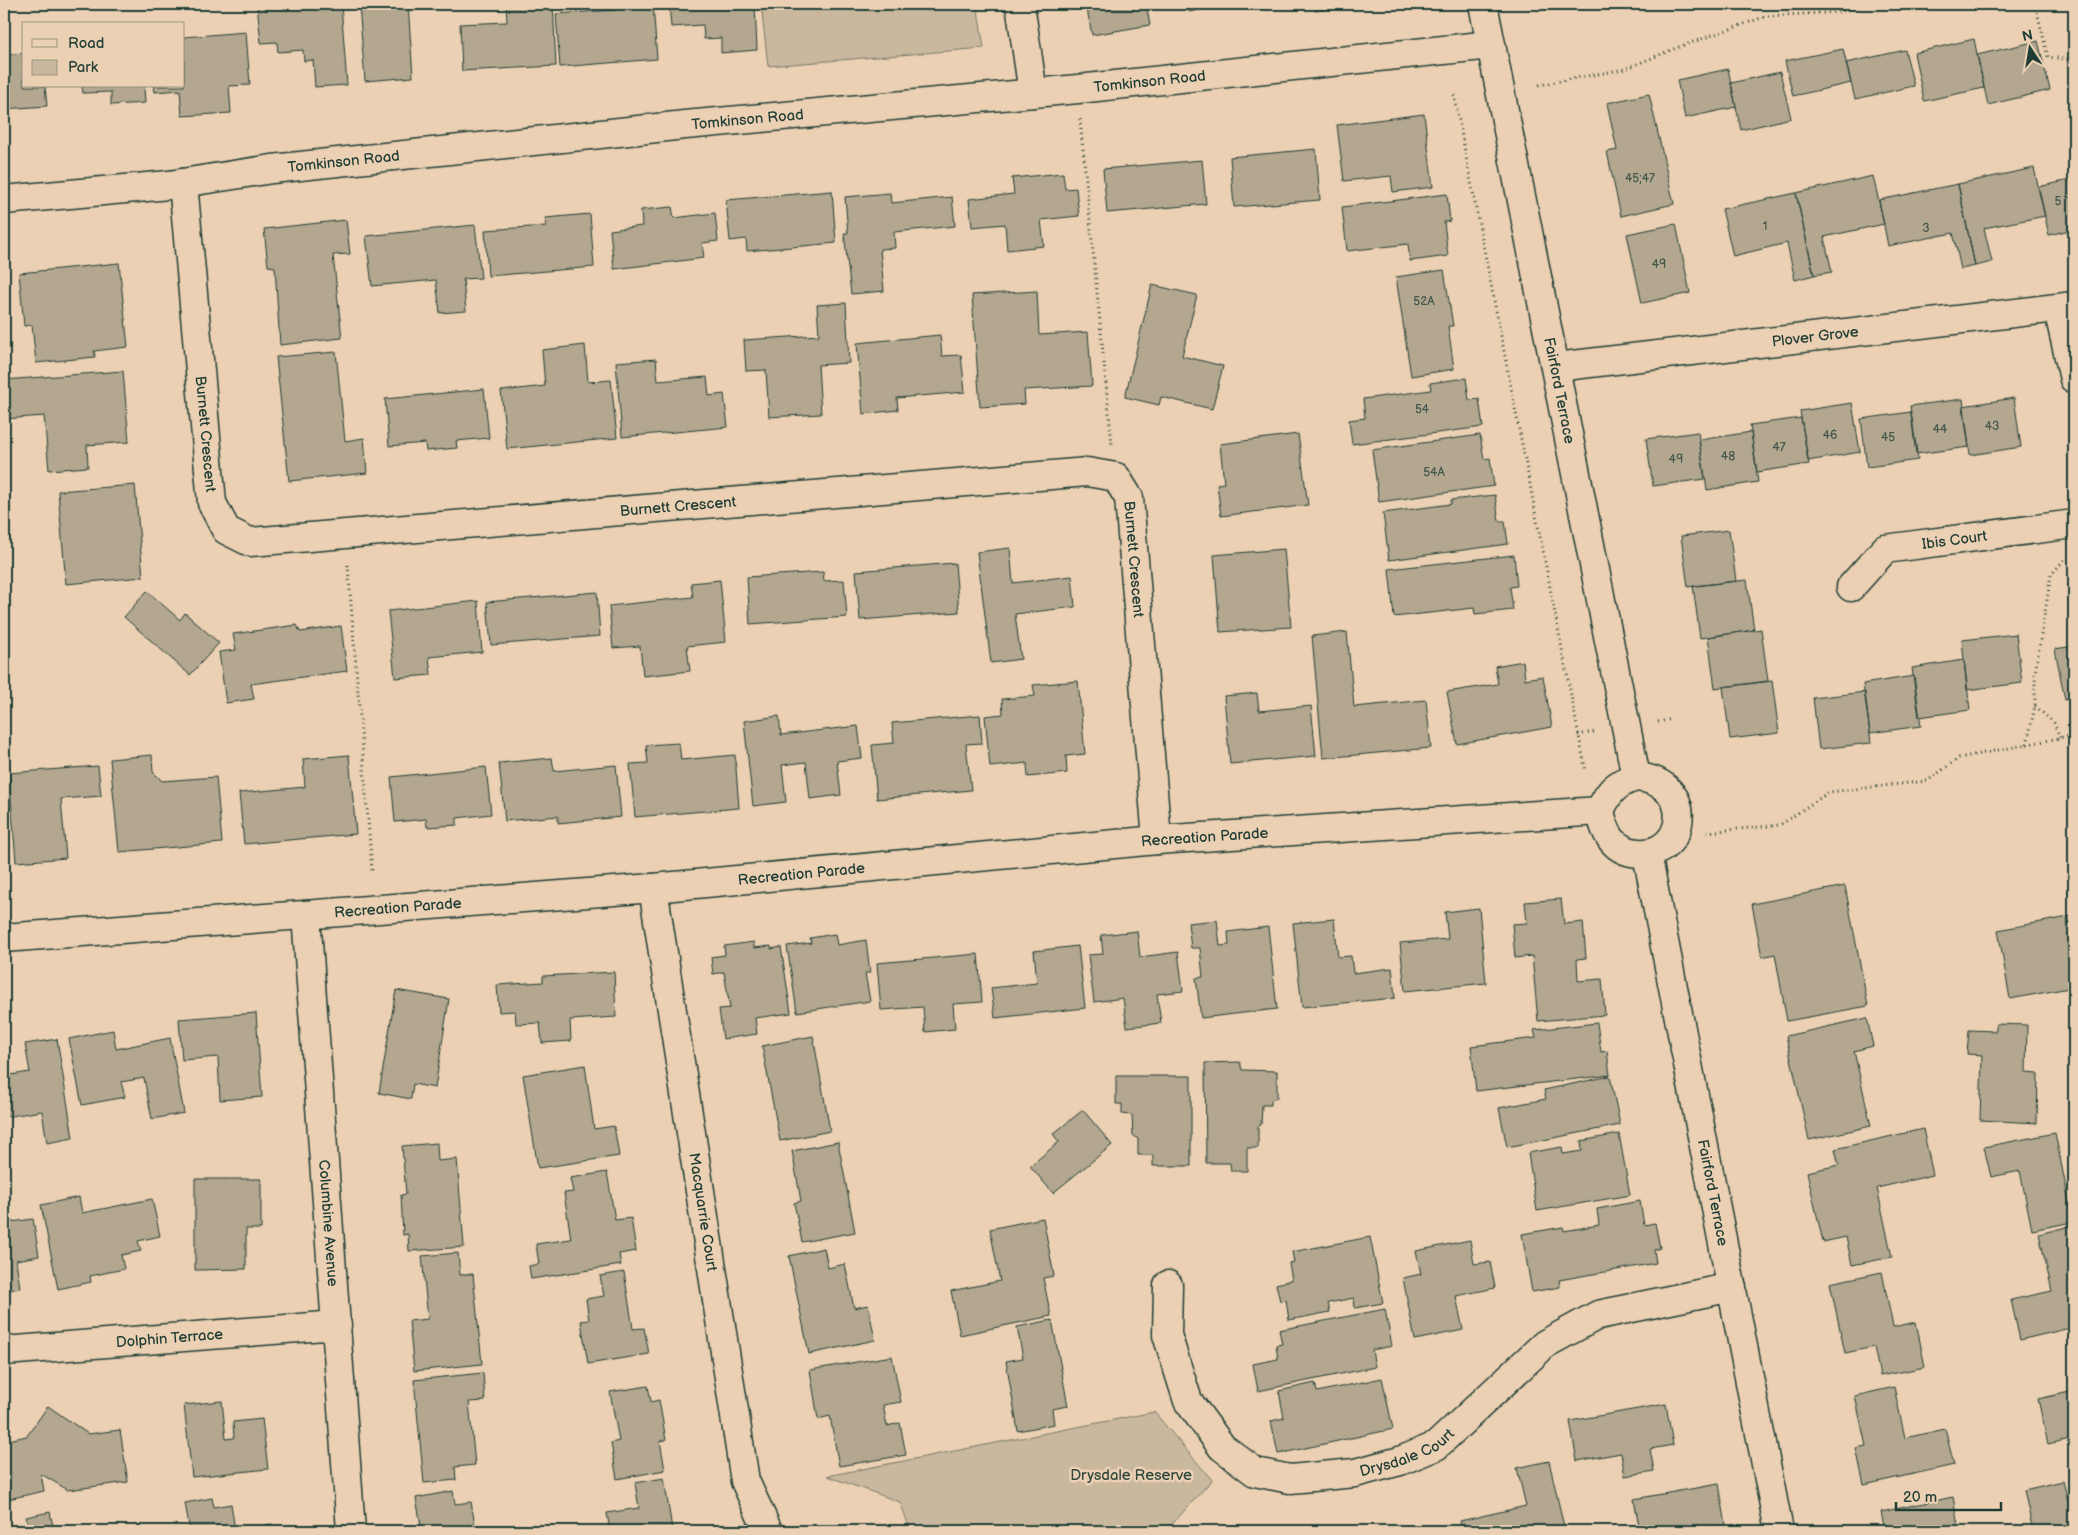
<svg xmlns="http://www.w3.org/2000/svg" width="2078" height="1535" viewBox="0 0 2078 1535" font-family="'Balsamiq Sans',sans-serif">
  <rect width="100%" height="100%" fill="#ecd0b3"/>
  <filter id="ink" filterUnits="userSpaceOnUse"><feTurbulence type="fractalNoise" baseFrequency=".02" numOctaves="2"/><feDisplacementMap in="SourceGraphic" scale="10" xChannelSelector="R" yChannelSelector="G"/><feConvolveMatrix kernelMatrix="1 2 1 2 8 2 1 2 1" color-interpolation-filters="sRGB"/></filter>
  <g filter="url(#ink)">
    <path fill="#cab89e" stroke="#747a69" d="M761,4H977L984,48L768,66Z
      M1154,1412L1212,1480L1166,1531H908V1524L900,1502L827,1476Z"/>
    <path fill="#b3a790" stroke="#1f3d34" d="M257,4H341L347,85L315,87L313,60L304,61L303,50L278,52L277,42L261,43Z
      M359,4H408L413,77L365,81Z
      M506,4H553L556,66L462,71L460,24L507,22Z
      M614,4H653L657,59L560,67L556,14L615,10Z
      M669,4H755L757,50L721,53V38L704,39L703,25L671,27Z
      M1086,4H1146L1150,25L1092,35Z
      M1188,4H1229L1189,12Z
      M1314,4H1353L1315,11Z
      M246,32L250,85L229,86L231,113L182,116L180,90L155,92L154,86H184V37Z
      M1974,39L1984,88L1924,101L1914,53Z
      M2038,41L2050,90L1988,105L1977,55Z
      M1843,49L1851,83L1793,96L1785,61Z
      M1905,50L1914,86L1855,99L1846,63Z
      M23,53L24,86H45L47,106L4,109V55Z
      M1728,69L1736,107L1685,118L1677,80Z
      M1780,72L1791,118L1741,130L1731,83Z
      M82,86H144L145,103L111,105V92L83,93Z
      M1649,94L1674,204L1621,216L1607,152L1617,150L1607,103Z
      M1424,114L1433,187L1393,192L1391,176L1344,181L1337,125Z
      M1316,149L1320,200L1234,207L1230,157Z
      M1202,160L1206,204L1107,213L1103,169Z
      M2034,168L2045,216L1984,228L1992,262L1975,266L1958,184Z
      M1063,173L1065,189L1076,188L1079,216L1041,220L1044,246L1007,250L1005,224L972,227L969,199L1014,194L1012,178Z
      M1873,176L1884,224L1824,237L1832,272L1814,275L1796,193Z
      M2074,179V229L2049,235L2038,187Z
      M1958,184L1975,266L1961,269L1953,233L1888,246L1879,200Z
      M832,191L836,243L747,251L746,239L730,241L726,200Z
      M890,193L891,203L952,197L955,226L894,232L895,248L880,249L884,291L851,294L844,233H848L845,197Z
      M1796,193L1814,275L1795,280L1787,243L1733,256L1722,209Z
      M1447,194L1450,221L1444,222L1448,256L1410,261L1408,244L1347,251L1342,207Z
      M672,207L674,218L715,213L718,241L702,243L704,258L614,269L610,230L642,226L641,210Z
      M590,214L594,267L488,276L485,230L546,226L545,218Z
      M346,220L350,254L333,255L342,338L280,345L275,267L268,266L264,229Z
      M1676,224L1690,293L1642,303L1627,234Z
      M475,225L481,278L463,279L466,311L440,313L436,280L372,286L366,236Z
      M119,263L128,347L94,351L95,357L36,363L32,325L24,326L19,273Z
      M1444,270L1453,326H1448L1454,369L1411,376L1396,277Z
      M1152,285L1197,295L1182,356L1223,366L1212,409L1161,397L1159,405L1125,397Z
      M1037,291L1039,335L1088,332L1092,386L1024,390L1025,404L980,407L972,295Z
      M846,303L849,363L818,365L821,414L769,417L766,370L746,371L744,340L819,335L817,305Z
      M940,335L942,356L961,355L965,392L897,398L898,410L863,414L857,343Z
      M585,345L588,382L611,380L617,438L507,449L501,391L545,386L542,350Z
      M336,352L345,441L364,438L367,473L289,481L276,357Z
      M656,359L658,381L707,377L709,396L724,394L728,427L622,437L616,362Z
      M123,371L129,442L87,445L88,467L49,470L44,416L4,419V380Z
      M1466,378L1469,400L1479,399L1483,427L1352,444L1349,420L1365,418L1363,399L1431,390L1430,383Z
      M484,389L489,438L456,441L457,448L426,451L425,443L389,446L385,399Z
      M2014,398L2021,447L1970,455L1963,406Z
      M1963,399L1969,447L1916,454L1910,406Z
      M1852,403L1860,452L1808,461L1800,411Z
      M1911,412L1918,460L1867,467L1861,419Z
      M1801,418L1809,464L1757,472L1750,425Z
      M1698,432L1705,479L1653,486L1646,439Z
      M1751,432L1758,482L1707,490L1699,440Z
      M1298,434L1308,505L1221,516L1217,484L1224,483L1220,444Z
      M1480,435L1484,459L1490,458L1494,486L1379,502L1372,450Z
      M135,485L143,577L66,584L58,491Z
      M1495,495L1499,521H1505L1508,544L1389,560L1383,513L1451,504V500Z
      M1729,530L1736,581L1688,587L1681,536Z
      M1010,548L1013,583L1072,576L1075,607L1015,614L1021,659L991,663L977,552Z
      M1284,549L1291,627L1220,632L1214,555Z
      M1514,555L1517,586L1510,587L1513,610L1475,614L1474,608L1394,617L1389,569Z
      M955,563L959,612L860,620L856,571Z
      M823,572L824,581L844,580L847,617L750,624L747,577Z
      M720,580L726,642L687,646L690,671L643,676L640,646L613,648L609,606L693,597L691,583Z
      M1747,580L1754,630L1700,638L1693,586Z
      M147,591L180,620L185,613L219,643L190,675L124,617Z
      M597,592L600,636L491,645L487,602Z
      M478,601L482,652L429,657L431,675L395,678L388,611Z
      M297,625L300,632L341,626L347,671L251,684L254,699L226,703L219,652L236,650L233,634Z
      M1761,629L1768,681L1715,688L1708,637Z
      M1347,632L1354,707L1426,700L1431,748L1323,758L1312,636Z
      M2016,634L2022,683L1967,690L1962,640Z
      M2074,646V698L2065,700L2055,649Z
      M1964,660L1970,710L1919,717L1912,668Z
      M1523,661L1525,679L1543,676L1552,727L1457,744L1447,692L1498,684L1495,666Z
      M1914,676L1921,726L1870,733L1863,684Z
      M1078,681L1085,754L1066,756L1067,773L1028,777L1027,763L990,767L985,716L1003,714L1002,699L1035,696L1033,685Z
      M1772,681L1779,733L1730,739L1723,687Z
      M1865,692L1871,743L1819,749L1813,698Z
      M1257,693L1259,711L1311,706L1316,756L1230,764L1224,696Z
      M980,715L982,743L966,744L971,790L877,799L872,745L894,743L892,723Z
      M779,716L781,735L858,726L862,758L837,761L841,795L810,799L806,762L782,765L786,802L753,806L744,721Z
      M679,743L681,760L735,755L739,808L635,817L630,764L648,763L646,745Z
      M152,755L153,772L162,781L216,777L222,843L119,852L110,759Z
      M349,755L356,834L244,844L239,793L305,787L303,759Z
      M552,758L554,771L616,765L621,817L558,823V816L505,821L499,763Z
      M98,766L101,796L61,799L66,858L16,862L9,773Z
      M486,767L491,814L457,818V825L427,827L426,819L395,822L391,777Z
      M1845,886L1868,1006L1787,1021L1775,954L1762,957L1752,904Z
      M1561,899L1564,924L1583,922L1586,958L1577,959L1578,981L1602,979L1605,1015L1538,1021L1532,956L1515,958L1512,924L1527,923L1525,902Z
      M1479,908L1486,983L1405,991L1400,943L1448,939L1445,912Z
      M2074,916V987L2010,999L1998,930Z
      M1334,919L1338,957L1351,956L1353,973L1392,968L1395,998L1302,1007L1293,923Z
      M1217,920L1220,946L1229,945L1228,932L1268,927L1277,1009L1201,1018L1196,978L1203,977L1200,948H1191L1188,923Z
      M1137,931L1140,957L1178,952L1183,991L1157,994L1161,1023L1127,1027L1123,998L1094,1002L1088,955L1103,954L1101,935Z
      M835,934L837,945L866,940L870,973H865L870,1001L797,1012L787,946L811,943L810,938Z
      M754,942V948L771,946V949L781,947L791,1013L755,1018L757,1034L723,1039L719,1009L730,1008L724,972L713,974L711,957L725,955L724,946Z
      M1078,946L1085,1008L995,1018L991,988L1037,983L1034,951Z
      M978,954L982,1002L953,1004L955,1029L925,1032L923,1007L881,1010L877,963Z
      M614,972L616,1017L570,1020L571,1041L542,1043L540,1023L516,1024L515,1011L499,1012L497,985L543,982V976Z
      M396,990L449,999L435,1088L413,1084L411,1099L379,1093Z
      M256,1013L262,1097L220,1100L218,1057L182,1060L179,1019Z
      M1867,1018L1873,1046L1854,1051L1871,1126L1809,1140L1786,1036Z
      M1597,1023L1601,1052L1607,1051L1610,1075L1476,1091L1471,1046L1536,1038L1534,1030Z
      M1996,1024L2027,1025L2026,1072L2038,1073L2037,1123L1980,1120L1982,1055L1967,1054L1969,1030L1996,1031Z
      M113,1030L116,1049L170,1038L184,1113L152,1119L144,1078L121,1082L125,1097L82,1105L69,1039Z
      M813,1036L830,1131L780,1141L762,1046Z
      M57,1039L73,1138L47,1143L42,1111L4,1117V1076L30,1072L25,1044Z
      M1240,1062L1242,1070L1277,1071V1098L1271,1100V1105H1262L1261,1125L1258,1126V1148H1247V1171H1231L1230,1163H1206L1205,1063Z
      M585,1065L594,1129L614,1126L619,1156L538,1168L523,1075Z
      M1116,1076H1191V1166H1153V1155H1138V1139L1133,1135L1132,1115L1122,1114V1104H1116Z
      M1610,1076L1620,1125L1507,1147L1499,1108L1546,1099L1544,1090Z
      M1083,1110L1112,1145L1053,1193L1030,1166L1059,1142L1053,1134Z
      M1923,1129L1933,1175L1877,1188L1892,1257L1852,1265L1846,1237L1823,1242L1807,1172L1839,1165L1835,1149Z
      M2055,1133L2073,1222L2032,1230L2020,1171L1991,1177L1984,1147Z
      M1619,1134L1630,1195L1537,1211L1528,1153L1562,1147L1563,1154L1582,1151L1581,1141Z
      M838,1142L855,1232L802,1242L794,1203L801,1201L792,1151Z
      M437,1143L438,1161L457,1159L464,1247L409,1251L408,1234L403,1235L401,1195L406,1194L402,1146Z
      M607,1172L615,1220L631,1218L636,1251L619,1254L621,1265L531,1279L529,1266L539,1264L536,1244L571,1239L564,1193L573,1192L570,1178Z
      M195,1179H261V1229H246V1269L195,1270Z
      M79,1197L82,1213L152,1199L160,1236L138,1241L141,1251L121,1255L124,1269L90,1276L91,1282L58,1289L41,1205Z
      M1640,1201L1644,1225L1655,1223L1660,1248L1654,1250L1656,1263L1559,1280L1560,1287L1532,1292L1522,1234L1563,1227L1564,1231L1599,1225L1597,1209Z
      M1043,1218L1054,1276L1043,1278L1051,1316L960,1335L951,1291L1000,1281L990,1229Z
      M33,1219L39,1256L16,1260L20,1288L4,1291V1223Z
      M2074,1225V1327L2020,1340L2011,1300L2052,1291L2039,1234Z
      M1370,1237L1383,1303L1355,1308L1354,1298L1328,1303L1330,1312L1289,1320L1286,1300L1280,1301L1276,1284L1292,1280L1289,1263L1294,1262L1292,1252Z
      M1470,1240L1474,1264L1490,1262L1495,1288L1456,1296L1463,1330L1415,1340L1403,1278L1421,1274L1416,1251Z
      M824,1248L828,1268L845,1264L854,1308L868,1305L875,1340L809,1354L789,1256Z
      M458,1253L460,1275L473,1274L482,1364L414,1371L409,1321L428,1319L422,1256Z
      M624,1272L633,1329L644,1328L649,1354L588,1364L581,1321L589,1320L586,1299L604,1296L600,1276Z
      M1882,1272L1893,1327L1916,1322L1925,1367L1880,1376L1874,1347L1845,1353L1830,1283Z
      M1385,1309L1392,1346L1372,1350L1375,1367L1258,1391L1253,1364L1278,1359L1276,1345L1282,1344L1279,1330Z
      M1052,1320L1068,1406L1052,1409L1054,1424L1018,1431L1006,1361L1023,1358L1017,1327Z
      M892,1356L901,1402L883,1405L887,1426L900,1423L906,1455L839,1466L830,1416L818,1419L810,1370Z
      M483,1373L485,1401L469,1402L475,1465L455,1467L456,1480L424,1483L414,1380Z
      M1382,1378L1393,1429L1278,1454L1271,1421L1284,1418L1279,1391L1315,1383L1317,1392Z
      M648,1386L651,1402L659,1400L666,1440L660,1441L665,1470L617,1479L611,1443L619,1441L610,1392Z
      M1894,1387L1905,1438L1945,1429L1954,1465L1864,1485L1856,1448L1866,1446L1855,1396Z
      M2074,1391V1438L2048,1444L2038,1399Z
      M222,1401L226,1439L234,1438L233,1422L262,1419L268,1469L192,1477L184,1405Z
      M1666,1404L1673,1445L1650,1449L1654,1471L1625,1476L1621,1453L1577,1461L1570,1421Z
      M48,1406L88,1434L120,1430L128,1482L68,1490L41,1474L44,1491L4,1500V1441L27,1436Z
      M1549,1461L1565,1531H1463L1460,1521L1526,1506L1517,1468Z
      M664,1478L672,1529L677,1528L678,1531H610L607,1513L639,1508L635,1483Z
      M2063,1481L2071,1513L2074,1512V1531H2033L2024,1490Z
      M1719,1484L1726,1525L1691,1531H1640L1634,1499Z
      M453,1491L455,1504L471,1502L476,1531H422L416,1498Z
      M1953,1497L1959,1531H1885L1881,1512Z
      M212,1498L214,1507L231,1504L235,1530L272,1524L273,1531H190L185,1503Z
      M50,1512L54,1531H29L26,1517Z"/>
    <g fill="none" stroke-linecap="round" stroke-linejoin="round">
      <defs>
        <g id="minor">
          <path d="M1020,4L1033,93"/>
          <path id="s1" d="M1483,4L1636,777"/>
          <path id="s2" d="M183,183L212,503L226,530L250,542L1087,472L1116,477L1129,498L1157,840"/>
          <path id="s3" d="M4,200L169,185L272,169L685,125L1078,89L1491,45"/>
          <path d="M2058,309L2074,379"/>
          <path id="s4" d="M1556,367L2074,306"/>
          <path id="s5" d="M1851,587L1885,549L2074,524"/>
          <path d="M1636,777C1698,782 1687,857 1638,853C1613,851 1605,833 1600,811C1608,792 1616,783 1636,777Z"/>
          <path id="s6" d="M1647,854L1779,1531"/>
          <path id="s7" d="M653,888L745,1481L768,1531"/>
          <path id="s8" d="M306,915L351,1531"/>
          <path id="s9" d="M4,938L653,888L1157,840L1600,811"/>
          <path id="s10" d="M1168,1285L1167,1335L1188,1401L1222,1447L1255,1472L1290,1479L1355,1473L1400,1461L1436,1446L1545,1344L1598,1315L1732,1287"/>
          <path id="s11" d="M4,1351L337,1325"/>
        </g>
      </defs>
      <use href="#minor" stroke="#1f3d34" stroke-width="31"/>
      <path stroke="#1f3d34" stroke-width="3" stroke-dasharray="1 4" stroke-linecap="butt" d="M2031,4L2037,12L2048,57L2074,60
        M1523,7L1538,4
        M1539,85L1625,69L1676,48L1767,16L1840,12L1865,4
        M1454,95L1586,772
        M1080,119L1112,444
        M348,565L372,871
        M2035,706L2054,723L2060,738
        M1658,722L1672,719
        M1578,735L1595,732
        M2027,744L2035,706V673L2051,575L2065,559
        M1707,832L1780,825L1829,792L1927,781L1959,758L2074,735"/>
      <use href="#minor" stroke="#ecd0b3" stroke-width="28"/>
    </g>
  </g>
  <g text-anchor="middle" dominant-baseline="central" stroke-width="5" stroke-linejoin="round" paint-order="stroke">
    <g font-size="12" fill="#44584b">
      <text x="1640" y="178">45;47</text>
      <text x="2058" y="201">5</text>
      <text x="1765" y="226">1</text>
      <text x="1926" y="228">3</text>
      <text x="1659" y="264">49</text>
      <text x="1424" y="301">52A</text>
      <text x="1422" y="409">54</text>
      <text x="1992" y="426">43</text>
      <text x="1940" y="429">44</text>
      <text x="1830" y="435">46</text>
      <text x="1888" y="437">45</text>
      <text x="1779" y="447">47</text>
      <text x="1728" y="456">48</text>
      <text x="1676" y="459">49</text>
      <text x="1434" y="472">54A</text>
    </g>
    <g font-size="15" fill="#1f3d34" stroke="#ecd0b3">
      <text stroke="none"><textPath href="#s3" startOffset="1152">Tomkinson Road</textPath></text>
      <text stroke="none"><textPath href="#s3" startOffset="748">Tomkinson Road</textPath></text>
      <text stroke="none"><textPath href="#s3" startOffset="342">Tomkinson Road</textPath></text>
      <text stroke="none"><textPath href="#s4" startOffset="261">Plover Grove</textPath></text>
      <text stroke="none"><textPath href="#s1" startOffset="394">Fairford Terrace</textPath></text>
      <text stroke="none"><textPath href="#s2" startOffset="252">Burnett Crescent</textPath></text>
      <text stroke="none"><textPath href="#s2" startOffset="808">Burnett Crescent</textPath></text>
      <text stroke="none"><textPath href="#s5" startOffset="121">Ibis Court</textPath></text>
      <text stroke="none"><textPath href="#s2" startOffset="1334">Burnett Crescent</textPath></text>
      <text stroke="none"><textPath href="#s9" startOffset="1205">Recreation Parade</textPath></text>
      <text stroke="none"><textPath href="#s9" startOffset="800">Recreation Parade</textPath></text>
      <text stroke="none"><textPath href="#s9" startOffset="395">Recreation Parade</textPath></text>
      <text stroke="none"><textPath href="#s6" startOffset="345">Fairford Terrace</textPath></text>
      <text stroke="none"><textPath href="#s7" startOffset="328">Macquarrie Court</textPath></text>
      <text stroke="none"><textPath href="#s8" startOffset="309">Columbine Avenue</textPath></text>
      <text stroke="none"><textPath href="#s11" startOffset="166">Dolphin Terrace</textPath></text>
      <text stroke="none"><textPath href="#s10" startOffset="375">Drysdale Court</textPath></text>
    </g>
    <g font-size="15" fill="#30493f" stroke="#ecd0b3">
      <text x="1131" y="1475">Drysdale Reserve</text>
    </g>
  </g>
  <rect width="2078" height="1535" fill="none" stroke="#ecd0b3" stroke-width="20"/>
  <rect x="10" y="10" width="2058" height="1515" fill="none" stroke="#1f3d34" stroke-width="2" filter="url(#ink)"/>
  <rect x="22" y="22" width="162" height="65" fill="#ecd0b3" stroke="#9a9580"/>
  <rect x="32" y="39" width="25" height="8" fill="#ecd0b3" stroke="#9a9580"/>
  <text x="68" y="48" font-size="15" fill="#1f3d34">Road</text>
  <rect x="32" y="60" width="25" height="15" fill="#cab89e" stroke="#9a9580"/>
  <text x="68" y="72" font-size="15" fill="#1f3d34">Park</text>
  <g transform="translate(2030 48) rotate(348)" stroke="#ecd0b3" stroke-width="4" paint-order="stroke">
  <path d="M0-4L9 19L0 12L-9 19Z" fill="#1f3d34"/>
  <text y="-8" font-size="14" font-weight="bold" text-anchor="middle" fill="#1f3d34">N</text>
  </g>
  <path d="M1896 1502v8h105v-8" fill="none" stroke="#1f3d34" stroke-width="2.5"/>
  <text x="1903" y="1502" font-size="15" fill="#1f3d34" stroke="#ecd0b3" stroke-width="4" paint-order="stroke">20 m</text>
</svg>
